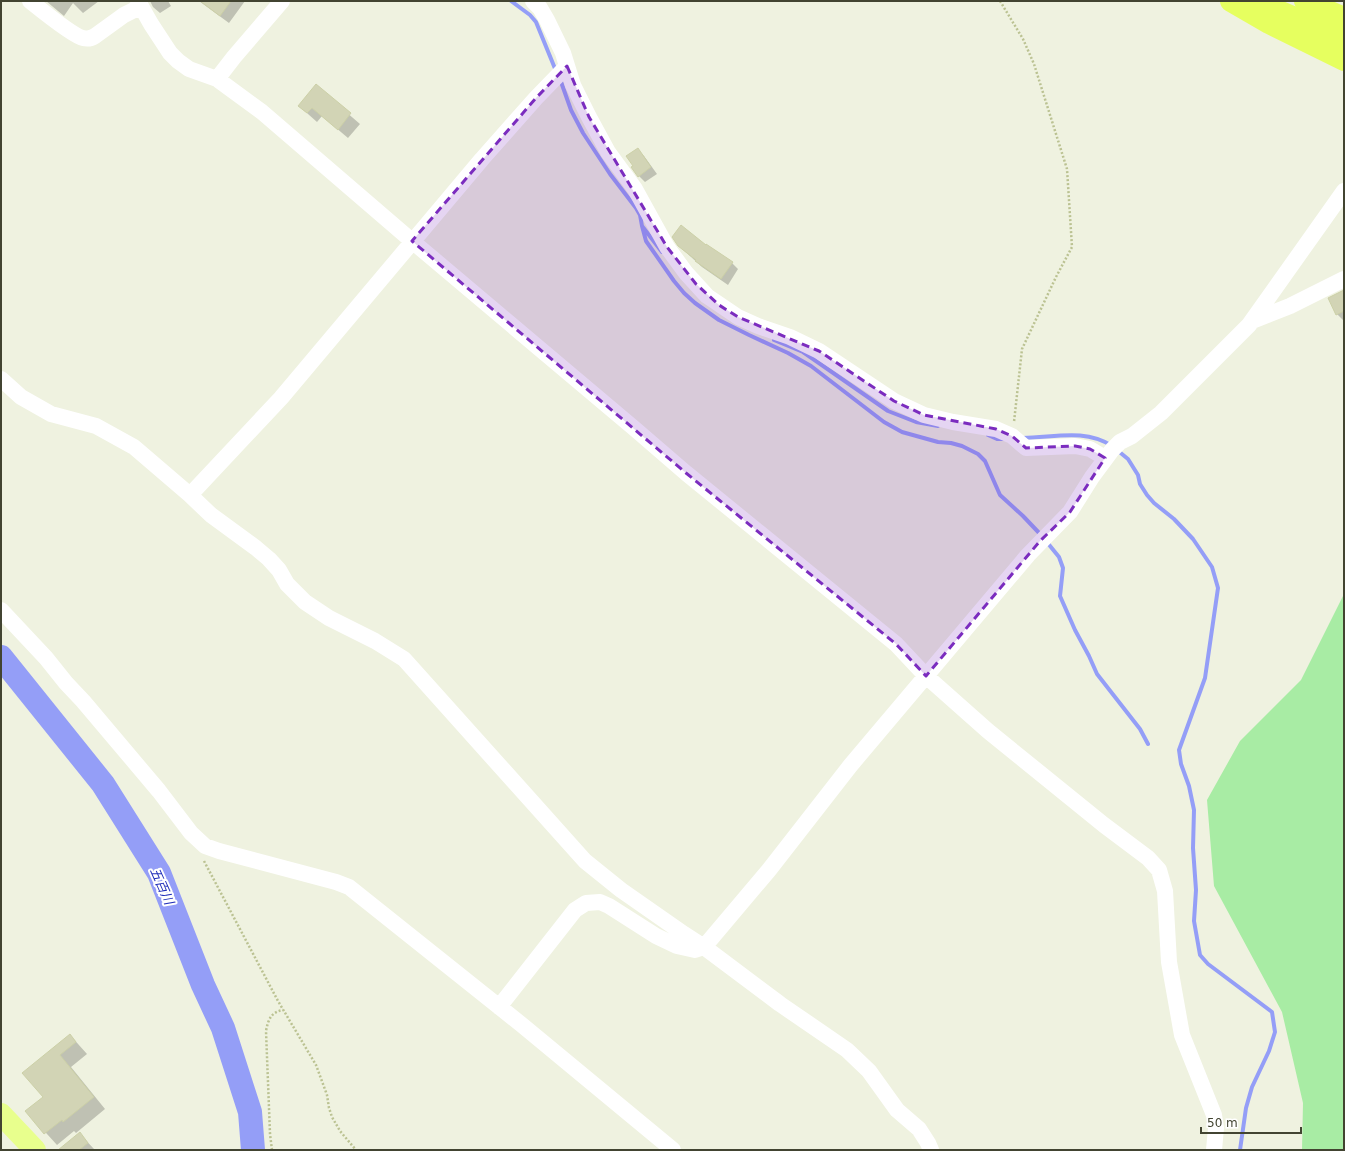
<svg xmlns="http://www.w3.org/2000/svg" width="1345" height="1151" viewBox="0 0 1345 1151" font-family="'DejaVu Sans','Noto Sans JP',sans-serif">
  <rect width="100%" height="100%" fill="#eff2e0"/>
  <path fill="#a8eca4" d="M1344,594V1150H1302L1303,1103L1282,1012L1214,886L1207,800L1240,741L1301,680Z"/>
  <path fill="#0003" d="M46,1H99L83,13L73,3L64,16Z
    M150,1H168L171,6L160,13L153,7Z
    M199,1H245L229,23Z
    M316,86L360,124L348,138L322,116L317,122L299,106Z
    M638,150L644,156L657,174L645,182L639,176L634,166Z
    M679,246H706L732,263L738,269L728,285L702,267Z
    M1344,291V320H1343L1337,314Z
    M70,1035L87,1054L71,1067L105,1109L76,1133L74,1131L57,1145L27,1112L44,1097L24,1073Z
    M80,1134L94,1149L62,1150Z"/>
  <g fill="none" stroke-linecap="round" stroke-linejoin="round">
    <path stroke="#949ef7" stroke-width="4" d="M511,1L530,15L536,22L556,71
      M560,79L571,110L583,133L610,174L636,208L640,215L642,226L662,252
      M642,226L646,241L674,281L684,293L695,303L719,320L749,335L788,353L811,366L884,422L902,432L938,442L951,443L962,446L978,454L985,461L1000,495L1023,516L1042,536
      M774,340L803,352L888,411L916,422L938,426
      M988,435L997,439H1004
      M1023,438C1053,438 1084,428 1112,446
      M1117,450L1128,459L1138,475L1140,484L1147,495L1154,503L1174,519L1193,539L1212,567L1218,588L1205,678L1179,750L1181,764L1189,786L1194,810L1193,848L1196,890L1194,921L1200,955L1208,964L1272,1012L1275,1032L1269,1051L1252,1087L1246,1108L1240,1150
      M1046,541L1059,557L1063,568L1060,596L1075,630L1089,656L1097,674L1140,729L1148,744"/>
    <path stroke="#949ef7" stroke-width="24" d="M1,657L103,784L159,873L203,985L223,1028L250,1112L253,1150"/>
  </g>
  <path fill="#d2d4b5" stroke="#ccd0a7" d="M200,1H231L220,16Z
    M316,84L351,113L338,130L312,108L307,113L298,106Z
    M638,148L651,167L638,177L631,167L633,166L626,156Z
    M681,225L706,245V244L733,262L721,279L695,261L696,260L678,246L672,237Z
    M1344,290V311L1336,315L1328,298Z
    M70,1034L76,1042L60,1055L94,1097L63,1122L62,1120L44,1134L25,1111L43,1097L22,1073Z
    M80,1132L88,1143L79,1150H58Z"/>
  <g fill="none" stroke-linecap="round" stroke-linejoin="round">
    <path stroke="#bbc292" stroke-width="2.5" stroke-dasharray="2 2" stroke-linecap="butt" d="M1000,1L1023,39L1034,64L1067,169L1072,247L1056,277L1022,349L1014,422
      M204,861L278,1001L316,1065L327,1095L329,1108L332,1117L340,1131L356,1150
      M272,1150L270,1134L266,1031C268,1020 271,1012 283,1010"/>
    <path stroke="#fff" stroke-width="16" d="M30,1C40,9 73,36 83,38C87,39 92,38 95,36L124,15L140,7
      M138,1L151,24L170,53L178,61L189,69L217,79L262,112L412,241L635,429L686,473L896,644L926,676L988,731L1104,825L1148,858L1159,870L1165,891L1169,962L1182,1035L1214,1115L1216,1128L1214,1150
      M533,1L540,8L547,20L563,53L573,85L589,117L608,152L635,189L667,247L686,273L707,296L738,317L758,326L790,337L819,351L894,401L924,415L953,422L996,429L1012,436L1026,448L1075,446L1090,449L1105,458
      M217,79L234,57L282,1
      M1252,321L1290,306L1344,279
      M1,379L21,397L51,414L96,426L134,447L190,495L211,515L256,548L269,559L279,570L287,584L305,602L329,618L375,641L404,659L585,861L621,890L684,934L704,947L780,1004L847,1050L869,1071L897,1110L919,1129L928,1143L931,1150
      M190,495L281,398L482,159L536,98L567,66
      M1,610L46,658L66,683L83,701L159,791L191,833L205,846L219,851L336,882L349,887L522,1025L673,1150
      M499,1007L575,910L586,903L600,902L609,906L656,936L677,946L695,950L704,947L769,870L850,766L1028,555L1070,512L1092,477L1112,450L1120,442L1132,436L1161,413L1249,325L1344,191"/>
    <path stroke="#e8ff8d" stroke-width="22" d="M1,1114L35,1150"/>
    <path stroke="#e6ff5f" stroke-width="22" d="M1231,1L1269,23L1344,60
      M1305,1L1344,18
      M1262,4L1344,39"/>
  </g>
  <path fill="#7b2cbf" fill-opacity="0.2" stroke="#7b2cbf" stroke-width="3" stroke-dasharray="8 5" stroke-linejoin="round" d="M567,66L589,117L667,247L696,284L719,305L738,317L819,351L894,401L924,415L996,429L1012,436L1026,448L1075,446L1090,449L1105,458L1070,512L1040,541L926,676L896,644L686,473L412,241L536,98Z"/>
  <g text-anchor="middle" dominant-baseline="central" stroke-width="4" stroke-linejoin="round" paint-order="stroke">
    <g font-size="13" font-style="italic" fill="#202eb9" stroke="#fff">
      <text transform="translate(162 886) rotate(66)">五百川</text>
    </g>
  </g>
  <rect width="1345" height="1151" fill="none" stroke="#424431" stroke-width="4"/>
  <path d="M1201 1127v6h100v-6" fill="none" stroke="#424431" stroke-width="2"/>
  <text x="1207" y="1127" font-size="12" fill="#424431" stroke="#ffffff" stroke-width="3" paint-order="stroke">50 m</text>
</svg>
